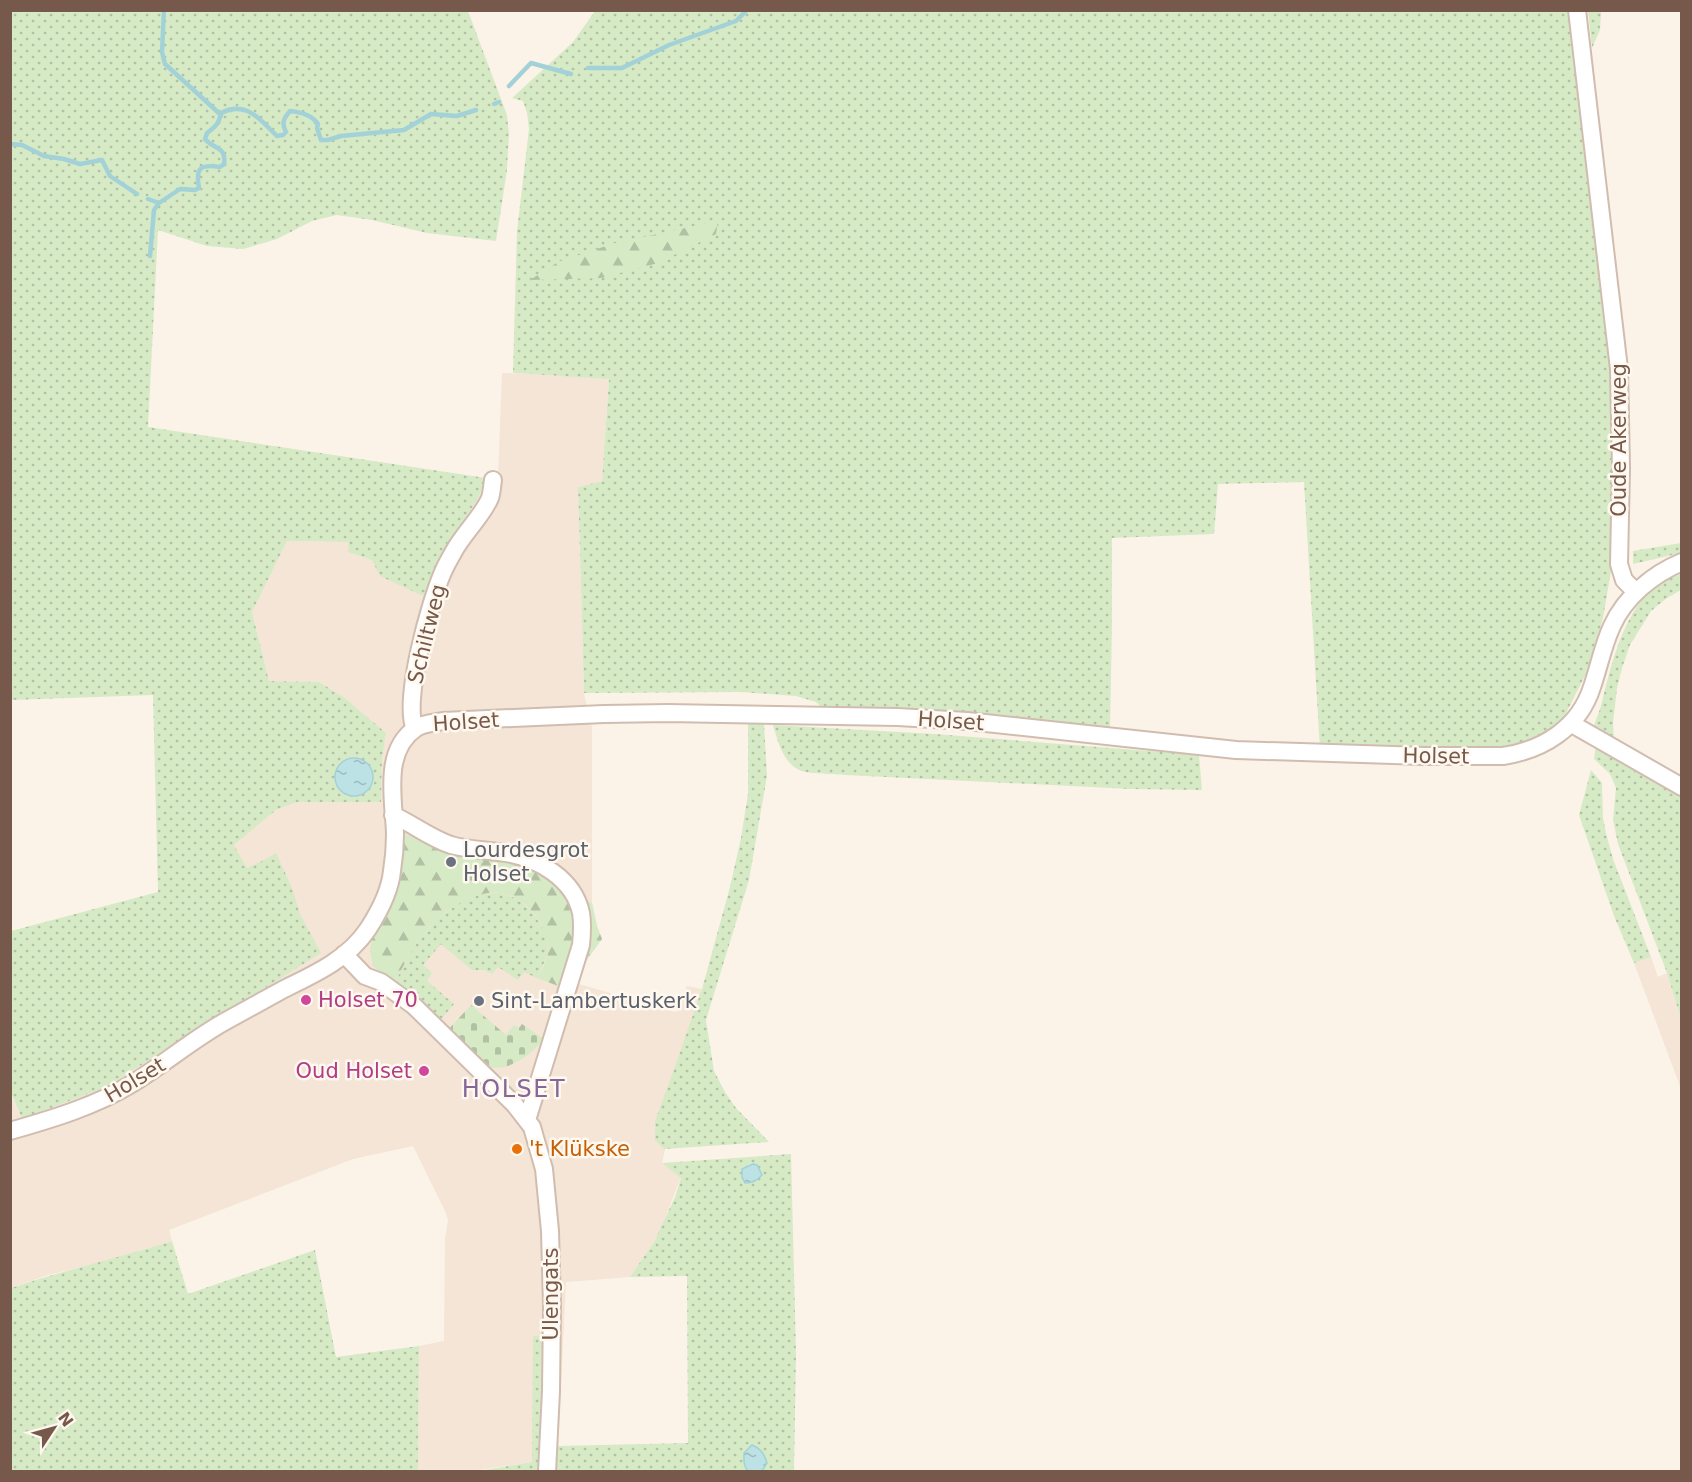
<svg xmlns="http://www.w3.org/2000/svg" width="1692" height="1482" viewBox="0 0 1692 1482" font-family="'DejaVu Sans',sans-serif">
  <defs>
    <pattern id="grass-dots" width="8" height="8" patternUnits="userSpaceOnUse" patternTransform="scale(1.5)"><rect width="8" height="8" fill="#d6eac6"/><path d="M2 2h.1M6 6h.1" fill="none" stroke="#b2c1a3" stroke-width="1.8" stroke-linecap="round"/></pattern>
    <pattern id="forest-firs" width="22" height="20" patternUnits="userSpaceOnUse" patternTransform="scale(1.5)"><rect width="22" height="20" fill="#d6eac6"/><path d="M5 1l3.5 6h-7zM16 11l3.5 6h-7z" fill="#b2c1a3"/></pattern>
    <pattern id="cemetery-stones" width="16" height="16" patternUnits="userSpaceOnUse" patternTransform="scale(1.5)"><rect width="16" height="16" fill="#d6eac6"/><path d="M2 7V4a2 2 0 0 1 4 0v3zM10 15v-3a2 2 0 0 1 4 0v3z" fill="#b2c1a3"/></pattern>
    <pattern id="water-ripples" width="26" height="14" patternUnits="userSpaceOnUse" patternTransform="scale(1.5)"><rect width="26" height="14" fill="#bce2e6"/><path d="M2 4q2-2 4 0t4 0M15 11q2-2 4 0t4 0" fill="none" stroke="#9ebabc"/></pattern>
  </defs>
  <rect width="100%" height="100%" fill="#fcf3e8"/>
  <path fill="#f4e5d6" d="M502,373L609,378L602,481L578,487L584,693L592,728V903L597,926L602,939L586,961L579,984L676,1012L687,986L702,989L662,1163L681,1177L662,1226L654,1242L630,1277L566,1282L558,1446L532,1462L473,1471H418L419,1346L444,1341L445,1239L448,1220L446,1213L413,1146L353,1159L169,1230L172,1241L111,1260L48,1275L11,1288L10,1093L22,1119L106,1087L181,1040L247,868L234,845L276,810L297,802H381L382,760L386,733L345,698L319,682L269,681L252,612L287,541L350,542L348,552L372,560L422,596L443,554L486,485L498,479Z
    M1651,957L1658,977L1667,973L1681,1019V1089L1634,963Z"/>
  <path fill="url(#grass-dots)" fill-rule="evenodd" d="M10,11H468L507,115L509,134L507,170L496,241L427,233L372,220L337,215L312,221L277,239L243,249L207,246L158,230L148,427L486,478V485L443,554L423,596L380,576L372,560L348,552L349,542L287,541L252,612L269,681L319,682L345,698L386,733L382,760L381,802H297L276,810L234,845L247,868L262,861L276,853L292,888L300,914L321,953L106,1087L22,1119L11,1093V931L158,892L153,695L11,700ZM350,758L374,782L367,792L347,794L338,786L340,763Z
    M595,11H1576L1610,353L1617,457L1614,554L1603,618L1590,666L1562,721L1530,753L1320,749L1304,482L1218,484L1214,534L1112,538V624L1110,730L828,713L816,702L796,696L741,692L584,693L578,487L602,481L609,379L513,373L517,231L529,129L527,113L523,101L512,98L573,42Z
    M1588,11H1601V12L1600,30L1592,48Z
    M1681,543V553L1633,564V551Z
    M1681,574V590L1667,598L1651,611L1630,645L1622,668L1617,688L1613,723L1614,741L1593,728C1596,719 1600,711 1602,702C1612,662 1625,603 1664,581C1669,578 1676,576 1681,574Z
    M748,724H764L767,776L749,880L706,1020L714,1071L725,1092L736,1108L769,1142L664,1149L655,1140V1121L672,1075L702,989L730,887L741,838L748,794Z
    M773,725L935,734L1199,755L1202,790L1131,789L846,775C836,774 806,774 799,770C782,761 778,741 773,725Z
    M1596,744L1674,790L1681,796V1019L1667,973L1618,844L1613,820L1616,788L1610,774L1594,759Z
    M1591,770L1602,783L1603,818L1606,833L1613,859L1651,957L1634,963L1614,916L1579,815Z
    M500,893L518,899L533,913L546,933L548,954L537,978L524,972L518,980L498,967L492,974L485,970H472L441,944L423,965L432,973L427,981L454,1004L438,1023L394,984L415,945L437,919L461,902L481,894Z
    M791,1154L796,1353L794,1471L555,1472L558,1446L688,1443L687,1276L630,1277L654,1242L675,1197L681,1178L662,1163Z
    M172,1241L188,1294L315,1250L336,1357L419,1346L418,1471H11V1288C64,1270 119,1258 172,1241Z
    M547,1335L546,1471L473,1472L532,1462L533,1336Z"/>
  <path fill="url(#forest-firs)" d="M718,221L716,234L658,263L601,278L530,280L558,262L615,243Z
    M405,834L431,845L497,858L531,867L551,880L564,892L592,903L597,926L602,939L586,961L561,987L537,978C541,971 547,961 548,953C550,927 526,896 500,893C487,891 471,897 460,903C426,922 411,951 394,984L373,966L370,951L372,936L383,922L393,898L401,868Z"/>
  <path fill="url(#cemetery-stones)" d="M471,1005L506,1035L514,1025L519,1028L522,1024L544,1039C531,1054 508,1074 486,1066C479,1064 454,1038 446,1032Z"/>
  <path fill="url(#water-ripples)" stroke="#a2d2d8" stroke-width="1.5" d="M335 777a19 19 0 1 1 38 0a19 19 0 1 1-38 0Z
    M753,1164L757,1165L762,1175C758,1180 753,1183 745,1183L742,1177V1169Z
    M752,1445C761,1449 764,1453 767,1463L762,1471H748C743,1466 744,1459 744,1453Z"/>
  <g fill="none" stroke-linecap="round" stroke-linejoin="round">
    <path stroke="#a2d2d8" stroke-width="4.5" d="M164,10L162,52L165,64L221,115
      M588,68H622L669,45L736,21L747,10
      M509,86L531,63L571,74
      M494,104L499,102
      M10,144L22,145L44,156L64,159L80,164L102,160L110,176L137,194
      M148,199L159,203L180,189L195,190L199,188C195,167 201,164 220,167L224,164C227,146 213,149 205,139L207,133C215,127 219,124 221,113C247,100 260,120 277,136L283,135L286,132C281,123 284,118 290,111C300,112 312,115 318,124L317,128L321,140H328L341,136L404,130L431,114L457,116L476,110
      M150,256L154,210L159,203"/>
    <defs>
      <path id="minor" d="M1577,10L1619,369L1621,468L1619,564L1624,580L1636,592
        M1572,724L1682,787
        M415,729C402,702 430,601 443,572C446,565 450,558 454,551C463,534 483,515 490,498C492,492 492,486 493,480
        M393,815C413,824 430,838 451,845C468,850 488,850 506,853C538,858 574,879 581,913C583,924 582,935 581,945L527,1120
        M344,954L365,976L381,982L414,1006L514,1104L532,1127L544,1169L550,1231L552,1305L551,1391L547,1472
        M10,1131C52,1119 96,1106 133,1083C164,1064 192,1040 224,1022C244,1011 264,1000 284,989C315,974 348,959 368,929C379,912 390,891 392,871C394,859 395,846 395,834C394,800 382,751 416,728C424,723 434,723 443,721L604,714L668,713L898,717L967,721L1236,750L1424,756H1503C1543,750 1579,728 1592,687C1599,667 1603,645 1612,626C1625,597 1653,574 1682,562"/>
    </defs>
    <use href="#minor" stroke="#d1bdb0" stroke-width="20"/>
    <use href="#minor" stroke="#fff" stroke-width="16"/>
  </g>
  <g fill="#6b7280" stroke="#fff8ee" stroke-width="2">
    <circle cx="451" cy="862" r="6"/>
    <circle cx="479" cy="1001" r="6"/>
  </g>
  <g fill="#d1479c" stroke="#fff8ee" stroke-width="2">
    <circle cx="306" cy="1000" r="6"/>
    <circle cx="424" cy="1071" r="6"/>
  </g>
  <circle fill="#e8710a" stroke="#fff8ee" stroke-width="2" cx="517" cy="1149" r="6"/>
  <g text-anchor="middle" dominant-baseline="central" stroke-width="5" stroke-linejoin="round" paint-order="stroke">
    <g font-size="21" fill="#77594b" stroke="#fff8ee">
      <text transform="translate(1619 440) rotate(-90)">Oude Akerweg</text>
      <text transform="translate(427 634) rotate(-76)">Schiltweg</text>
      <text transform="translate(951 721) rotate(4)">Holset</text>
      <text transform="translate(466 722) rotate(-4)">Holset</text>
      <text transform="translate(1436 756) rotate(1)">Holset</text>
      <text transform="translate(135 1080) rotate(-31)">Holset</text>
      <text transform="translate(551 1294) rotate(-90)">Ulengats</text>
    </g>
    <g font-size="21" fill="#5b616d" stroke="#fff8ee" text-anchor="start">
      <text x="463" y="850">Lourdesgrot<tspan x="463" dy="24">Holset</tspan></text>
      <text x="491" y="1001">Sint-Lambertuskerk</text>
    </g>
    <g font-size="21" fill="#b23c85" stroke="#fff8ee" text-anchor="start">
      <text x="318" y="1000">Holset 70</text>
      <text x="412" y="1071" text-anchor="end">Oud Holset</text>
    </g>
    <g font-size="21" fill="#c56008" stroke="#fff8ee" text-anchor="start">
      <text x="529" y="1149">'t Klükske</text>
    </g>
    <g font-size="24" letter-spacing="1.5" fill="#86679a" stroke="#fff8ee">
      <text x="514" y="1089">HOLSET</text>
    </g>
  </g>
  <rect width="1692" height="1482" fill="none" stroke="#77594b" stroke-width="24"/>
  <g transform="translate(54 1428) rotate(54)" stroke="#fff8ee" stroke-width="4.5" paint-order="stroke">
  <path d="M0-4.5L10 22L0 15L-10 22Z" fill="#77594b"/>
  <text y="-9" font-size="16" font-weight="bold" text-anchor="middle" fill="#77594b">N</text>
  </g>
</svg>
